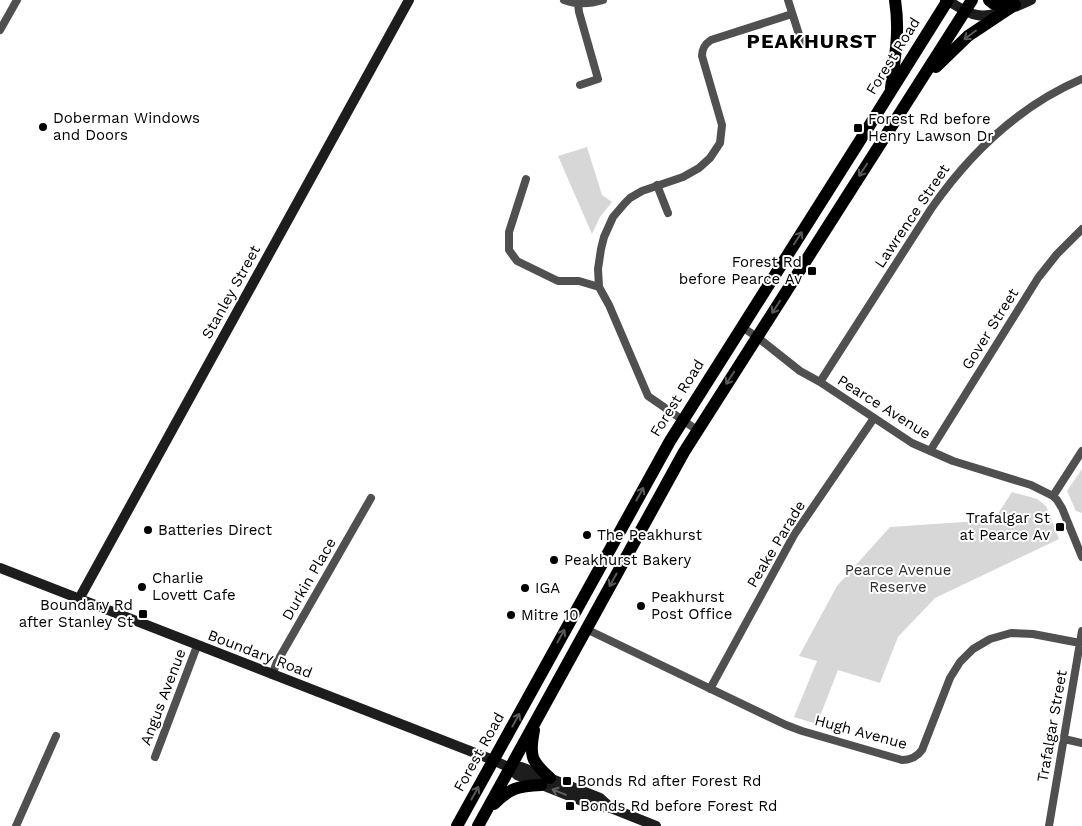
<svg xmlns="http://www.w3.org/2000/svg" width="1082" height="826" viewBox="0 0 1082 826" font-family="'Work Sans',sans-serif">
  <rect width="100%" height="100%" fill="#fff"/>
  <path fill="#d7d7d7" d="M587,147L602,195L612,202L600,217L592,234L558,156Z
    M1082,469V513L1076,511L1067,491Z
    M1012,492L1037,499L1046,506L1059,539L935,598L898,637L880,683L838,670L817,724L794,717L817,661L799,656L837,586L890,527L994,520Z"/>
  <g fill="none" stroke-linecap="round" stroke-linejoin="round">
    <path stroke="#505050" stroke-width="8" d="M564,0C577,5 590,4 603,0
      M788,0L802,44
      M578,4L579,12L598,79L580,85
      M0,30L17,0
      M526,179L509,232V250L517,261L558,281H579L599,287
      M657,185L668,213
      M742,327L757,337L800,371L820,382L912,443L953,461L1031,485L1053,496L1057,500L1062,508L1082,557
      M820,382L931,209C970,153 1019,106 1082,79
      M697,430L648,396L609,305L599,287L598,269L601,249L604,237L613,217L625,203L630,198L642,191L683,177L699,168L710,158L720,143L722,125L702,56C702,48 705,44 711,40L792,14
      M930,451L1038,278L1057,254L1082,229
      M1053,496L1082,451
      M586,629L786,725L802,731L902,760C911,760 917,757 922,750L950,678L960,662L973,649L990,639L1011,633L1033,634L1080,643
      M272,675L277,662L371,498
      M710,689L794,535L874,418
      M1064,739L1082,743
      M155,757L197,646
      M16,826L56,736
      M1049,826L1082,631"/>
    <path stroke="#1d1d1d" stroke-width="10" d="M945,0C956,4 965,13 977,15C993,18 1017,6 1031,0
      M0,568L493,760L510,768L517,775L595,806L611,808L656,826
      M79,599L409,0
      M510,768L521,767L600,798L611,808"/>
    <path stroke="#000" stroke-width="12" d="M989,0L994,4L1015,5
      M936,67L968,36L1010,8
      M891,88C895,56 900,32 895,0
      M534,730C529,756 531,761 550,778
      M494,804C510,788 518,786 541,785
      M457,826L670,441L866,131L948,0
      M478,826L684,452L972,0"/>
  </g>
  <defs><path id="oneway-shaft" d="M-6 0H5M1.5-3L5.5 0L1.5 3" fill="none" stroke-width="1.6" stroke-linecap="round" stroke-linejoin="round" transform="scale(1.25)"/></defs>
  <g stroke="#595959">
    <use href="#oneway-shaft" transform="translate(970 35) rotate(143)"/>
    <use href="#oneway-shaft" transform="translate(863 170) rotate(123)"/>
    <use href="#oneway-shaft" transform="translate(798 238) rotate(-57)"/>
    <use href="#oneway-shaft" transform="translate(776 307) rotate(123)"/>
    <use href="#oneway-shaft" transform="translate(730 378) rotate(123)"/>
    <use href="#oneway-shaft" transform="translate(640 494) rotate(-61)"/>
    <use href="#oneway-shaft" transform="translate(613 580) rotate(119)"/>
    <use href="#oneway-shaft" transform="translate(561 636) rotate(-61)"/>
    <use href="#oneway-shaft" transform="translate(516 720) rotate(-61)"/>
    <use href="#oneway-shaft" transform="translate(475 793) rotate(-61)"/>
  </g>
  <use stroke="#616161" href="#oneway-shaft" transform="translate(559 792) rotate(-158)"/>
  <g fill="#000" stroke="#fff" stroke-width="2">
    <circle cx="43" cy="127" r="5"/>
    <rect x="853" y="123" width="10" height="10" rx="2.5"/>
    <rect x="807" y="266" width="10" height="10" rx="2.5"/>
    <rect x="1055" y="522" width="10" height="10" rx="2.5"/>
    <circle cx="148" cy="530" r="5"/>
    <circle cx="587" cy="535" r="5"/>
    <circle cx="554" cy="560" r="5"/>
    <circle cx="142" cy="587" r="5"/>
    <circle cx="525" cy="588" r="5"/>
    <circle cx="641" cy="606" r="5"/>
    <rect x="138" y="609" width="10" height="10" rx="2.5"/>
    <circle cx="511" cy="615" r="5"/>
    <rect x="562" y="776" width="10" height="10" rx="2.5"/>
    <rect x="565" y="801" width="10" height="10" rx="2.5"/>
  </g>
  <g text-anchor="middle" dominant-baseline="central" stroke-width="4" stroke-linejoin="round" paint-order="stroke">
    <g font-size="15" fill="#000" stroke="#fff">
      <text transform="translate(893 56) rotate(-58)">Forest Road</text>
      <text transform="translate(912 216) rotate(-56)">Lawrence Street</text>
      <text transform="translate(231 292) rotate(-61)">Stanley Street</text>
      <text transform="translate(990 329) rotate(-58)">Gover Street</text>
      <text transform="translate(677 398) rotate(-58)">Forest Road</text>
      <text transform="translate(884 407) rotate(32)">Pearce Avenue</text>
      <text transform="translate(776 544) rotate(-59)">Peake Parade</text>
      <text transform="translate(309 579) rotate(-60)">Durkin Place</text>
      <text transform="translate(260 654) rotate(21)">Boundary Road</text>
      <text transform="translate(163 697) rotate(-69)">Angus Avenue</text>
      <text transform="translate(1052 726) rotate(-80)">Trafalgar Street</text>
      <text transform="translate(861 732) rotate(15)">Hugh Avenue</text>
      <text transform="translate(479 752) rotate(-61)">Forest Road</text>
    </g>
    <g font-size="15" fill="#000" stroke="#fff" text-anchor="start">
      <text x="53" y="118">Doberman Windows<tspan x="53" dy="17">and Doors</tspan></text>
      <text x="868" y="119">Forest Rd before<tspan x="868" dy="17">Henry Lawson Dr</tspan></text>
      <text x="802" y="262" text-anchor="end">Forest Rd<tspan x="802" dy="17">before Pearce Av</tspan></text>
      <text x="1050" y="518" text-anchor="end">Trafalgar St<tspan x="1050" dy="17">at Pearce Av</tspan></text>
      <text x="158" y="530">Batteries Direct</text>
      <text x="597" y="535">The Peakhurst</text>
      <text x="564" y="560">Peakhurst Bakery</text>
      <text x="152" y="578">Charlie<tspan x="152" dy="17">Lovett Cafe</tspan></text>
      <text x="535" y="588">IGA</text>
      <text x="651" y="597">Peakhurst<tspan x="651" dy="17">Post Office</tspan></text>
      <text x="133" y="605" text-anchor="end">Boundary Rd<tspan x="133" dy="17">after Stanley St</tspan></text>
      <text x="521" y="615">Mitre 10</text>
      <text x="577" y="781">Bonds Rd after Forest Rd</text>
      <text x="580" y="806">Bonds Rd before Forest Rd</text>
    </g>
    <g font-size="15" fill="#2e2e2e" stroke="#fff">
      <text x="898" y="570">Pearce Avenue<tspan x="898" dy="17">Reserve</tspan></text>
    </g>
    <g font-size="20" font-weight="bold" letter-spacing="1" fill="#000" stroke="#fff">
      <text x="812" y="41">PEAKHURST</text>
    </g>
  </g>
</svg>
